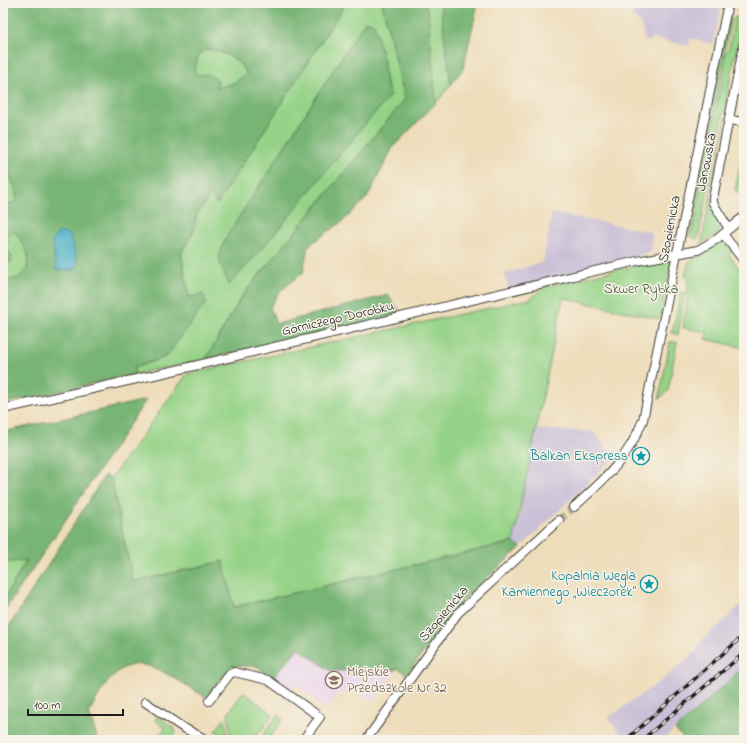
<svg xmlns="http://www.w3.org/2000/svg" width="747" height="743" viewBox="0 0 747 743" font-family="'Indie Flower',sans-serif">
  <rect width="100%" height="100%" fill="#f7f3e8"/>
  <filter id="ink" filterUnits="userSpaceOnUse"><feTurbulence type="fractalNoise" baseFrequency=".025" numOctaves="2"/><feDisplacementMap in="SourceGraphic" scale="8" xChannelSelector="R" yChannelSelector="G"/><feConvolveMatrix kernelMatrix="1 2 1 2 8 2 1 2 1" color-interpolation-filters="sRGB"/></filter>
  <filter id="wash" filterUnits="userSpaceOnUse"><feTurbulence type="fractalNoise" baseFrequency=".012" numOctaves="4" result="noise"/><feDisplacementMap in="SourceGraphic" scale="16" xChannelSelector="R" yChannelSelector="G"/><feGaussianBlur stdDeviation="0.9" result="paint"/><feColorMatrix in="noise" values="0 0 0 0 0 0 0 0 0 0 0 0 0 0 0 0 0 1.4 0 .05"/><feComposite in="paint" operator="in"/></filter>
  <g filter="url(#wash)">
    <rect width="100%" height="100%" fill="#eeddba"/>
    <path fill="#e9d2ed" d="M298,648L331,671L396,670L373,701L349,684L341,696L338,694L328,708H324L296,684L291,690L274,676Z"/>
    <path fill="#c9bfd7" d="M635,3H722L713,44L690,38L689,46L654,39L645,42L643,30L639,22L632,17Z
      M552,213L652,232L651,252L509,289L504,274L543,262Z
      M536,429L594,432L614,457L521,547L513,542Z
      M744,602V671L662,740H622L624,738L608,718L669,675L698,649L696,646Z"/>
    <path fill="#96d388" stroke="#597852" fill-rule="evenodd" d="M346,3H382L405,99L242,296L206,359L135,374L134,368L167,356L189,297L181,253L193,232L197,214L211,194L217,203ZM384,61L385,78L390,96L362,126L227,236L338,63Z
      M425,3H440L451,84L436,103L428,12Z
      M729,17H732C729,33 724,49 723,64L689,236H685Z
      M735,17L743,18L698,239L691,237L725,65V55L729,47Z
      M207,49C225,52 238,58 247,74L234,83L217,88L194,72L199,53Z
      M726,119L711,199L720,221V228L716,235L701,244Z
      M744,150V189L737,193L735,189Z
      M3,154L15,189L17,202L6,205L3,208Z
      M15,230L28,254L27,270L18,278L6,280L3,277V264L11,262L6,247L8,236Z
      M721,242L726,244L732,251L729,254L740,270L744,268V348L706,339L707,332L683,328L687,304L688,284L685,274L689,262C700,256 709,247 721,242Z
      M661,259H667L671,265L660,319L563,298L513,542L234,607L223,561L133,582L111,478L187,374L530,299L545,287Z
      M681,292H685L678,335L672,333Z
      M670,342H677L668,391L659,399Z
      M27,560L3,600V563Z
      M243,692L273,714L254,740L231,739L228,714Z
      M278,715L283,719L268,740H259Z
      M158,716L175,729L176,733L171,740H161L158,738L165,728L155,720Z
      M225,718L228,737L215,731Z"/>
    <path fill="#78b574" stroke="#4a6848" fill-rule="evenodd" d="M3,3H346L217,204L211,195L197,214L193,232L181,253L189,297L203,294L206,303L167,356L134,368L135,374L3,404V277L6,280L18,278L27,270L28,254L15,231L8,236L6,247L12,257L11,262L3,264V208L5,205L17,202L15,189L3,154ZM208,49C225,52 238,58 247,74L234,83L217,88L218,80L207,74L199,75L194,72L199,54Z
      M382,3H425L428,12L436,103L393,147L367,198L343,221L308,246L303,273L280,291L270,307L276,324L388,295L402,315L206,359L242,296L405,99Z
      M440,3H478L463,69L451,84Z
      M365,21L374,23L384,61L385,78L390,96C334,157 286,225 229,285C219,261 215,260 227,236Z
      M146,400L3,613V600L27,560L3,563V432Z
      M105,475L111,478L133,582L223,561L234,607L513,542L521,547L463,600L407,674L397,668L396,670L331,671L298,648L273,678L257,666H231L207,698C150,664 126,638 89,713L98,740H3V636Z
      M744,667V740H685L675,730Z"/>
    <path fill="#45aec4" stroke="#306570" d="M59,232L70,235L78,263L74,270H56L52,240Z"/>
  </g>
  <g filter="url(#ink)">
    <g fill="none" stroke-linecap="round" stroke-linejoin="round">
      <path stroke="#c4b69a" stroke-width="8" stroke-dasharray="8 4" stroke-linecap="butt" d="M559,520L574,507"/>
      <defs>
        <path id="minor" d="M729,120L744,122
          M738,221L744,217
          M729,229L713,203V198L744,44
          M723,234L744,261
          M3,409L181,369L637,261L698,250L717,239L734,225
          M574,507C604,480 628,459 643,420L728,3
          M209,701L230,674L234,672L268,680L320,717L303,740
          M145,702L182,727L207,740
          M366,740L458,613L559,520"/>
      </defs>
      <use href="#minor" stroke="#3c3934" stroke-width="10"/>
      <use href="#minor" stroke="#fff" stroke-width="8"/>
      <defs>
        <path id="rail" d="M626,740L744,635
          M642,740L744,653"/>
      </defs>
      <use href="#rail" stroke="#1c1c1c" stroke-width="3.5"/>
      <use href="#rail" stroke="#f7f3e8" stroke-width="2" stroke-dasharray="6" stroke-linecap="butt"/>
    </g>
  </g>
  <defs>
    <symbol id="sight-ring" viewBox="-11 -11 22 22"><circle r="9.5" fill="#f7f3e8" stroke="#0f9aa8" stroke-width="1.5"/><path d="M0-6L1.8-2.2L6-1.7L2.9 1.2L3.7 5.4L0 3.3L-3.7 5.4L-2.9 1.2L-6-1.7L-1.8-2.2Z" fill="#0f9aa8"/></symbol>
    <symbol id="school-ring" viewBox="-11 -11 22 22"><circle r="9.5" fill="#f7f3e8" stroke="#8d6e63" stroke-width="1.5"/><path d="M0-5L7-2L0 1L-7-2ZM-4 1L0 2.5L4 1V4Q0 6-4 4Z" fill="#8d6e63"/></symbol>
  </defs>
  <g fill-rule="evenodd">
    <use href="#sight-ring" x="631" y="446" width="20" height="20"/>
    <use href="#sight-ring" x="639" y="574" width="20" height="20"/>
    <use href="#school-ring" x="324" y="670" width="20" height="20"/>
  </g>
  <g text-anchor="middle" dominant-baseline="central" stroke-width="3" stroke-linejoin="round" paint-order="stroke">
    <g font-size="14" fill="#1c1c1c" stroke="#f7f3e8">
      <text transform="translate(707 162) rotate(-79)">Janowska</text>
      <text transform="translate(670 229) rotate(-79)">Szopienicka</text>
      <text transform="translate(338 319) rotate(-13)">Górniczego Dorobku</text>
      <text transform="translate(444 614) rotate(-50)">Szopienicka</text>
    </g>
    <g font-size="14" fill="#475c42" stroke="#f7f3e8">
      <text x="641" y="289">Skwer Rybka</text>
    </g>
    <g font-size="14" fill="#0d838f" stroke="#f7f3e8" text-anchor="end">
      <text x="628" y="456">Balkan Ekspress</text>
      <text x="636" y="576">Kopalnia Węgla<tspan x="636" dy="16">Kamiennego „Wieczorek”</tspan></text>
    </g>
    <g font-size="14" fill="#785e54" stroke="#f7f3e8" text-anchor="start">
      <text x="347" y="672">Miejskie<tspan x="347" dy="16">Przedszkole Nr 32</tspan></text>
    </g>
  </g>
  <rect width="747" height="743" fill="none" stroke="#f7f3e8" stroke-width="16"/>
  <path d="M28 709v6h95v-6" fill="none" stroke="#1c1c1c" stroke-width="2"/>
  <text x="34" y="709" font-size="12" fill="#1c1c1c" stroke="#f7f3e8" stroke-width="3" paint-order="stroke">100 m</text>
</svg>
